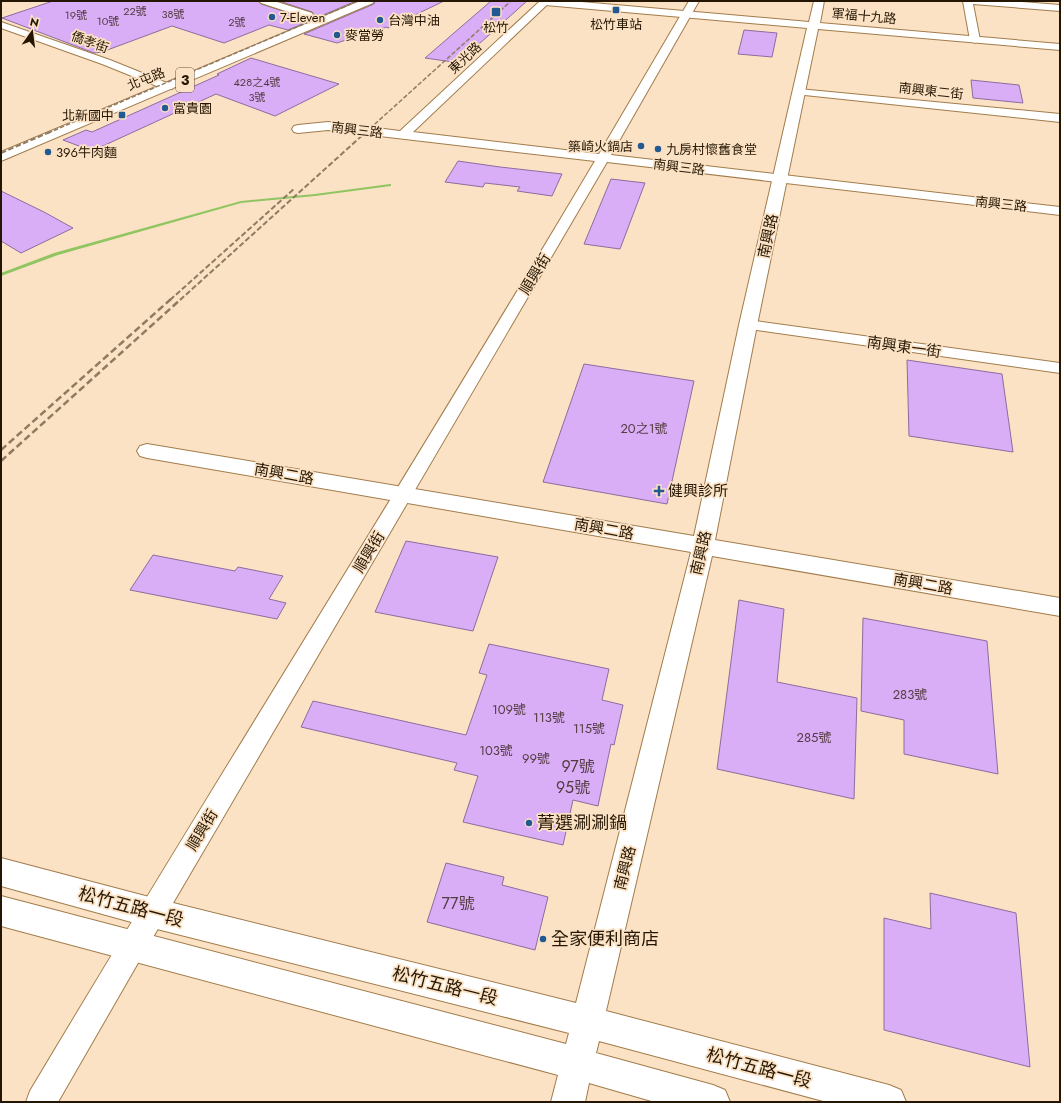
<svg xmlns="http://www.w3.org/2000/svg" width="1061" height="1103" viewBox="0 0 1061 1103" font-family="Jost,'Noto Sans TC',sans-serif">
  <rect width="100%" height="100%" fill="#fbe2c4"/>
  <g fill="none" stroke-linecap="round" stroke-linejoin="round">
    <path fill="#91c562" fill-rule="evenodd" d="M390,184H391V186L315,196L241,203L58,255L1,276V273L54,253L241,201L315,194Z"/>
  </g>
  <path fill="#daadf7" stroke="#8b6d9e" d="M53,1H258L261,4L308,19L314,15L312,12L279,1H356L288,30L269,25L224,43L172,26L102,52L94,53L2,18Z
    M375,1H444L388,28L386,27L372,34L367,32L350,41L346,40L337,43L304,34L374,4Z
    M491,1H527L460,61L453,62L425,58Z
    M744,30L777,33L772,57L738,54Z
    M251,58L339,84L275,116L216,94L92,151L63,140L86,130L92,132L219,75L217,74Z
    M971,80L1019,85L1023,103L973,98Z
    M458,161L500,167L562,174L552,196L517,191L520,187L485,183L483,187L445,182Z
    M611,179L645,183L620,249L584,244Z
    M1,191L44,212L73,228L21,253L1,241Z
    M907,360L1002,374L1013,452L909,436Z
    M584,364L694,381L667,504L543,482Z
    M406,541L498,557L473,631L375,612Z
    M153,555L235,571L238,567L283,576L269,599L286,603L277,619L130,590Z
    M739,600L784,609L777,682L857,698L854,799L717,769Z
    M863,618L987,641L998,774L904,754V720L861,711Z
    M489,644L609,669L602,700L623,705L614,745L611,744L598,806L573,800L563,845L463,822L478,776L454,770L457,763L301,727L313,701L466,735L487,675L479,673Z
    M446,863L504,877L502,885L548,897L535,950L427,922Z
    M930,893L1016,913L1030,1067L884,1030V918L931,929Z"/>
  <g fill="none" stroke-linecap="round" stroke-linejoin="round">
    <defs>
      <path id="minor" d="M259,1H274L312,13L313,15L308,18L304,17L261,3Z
        M540,1H551L413,132L599,154L689,1H699L611,155L1060,207V215L607,162L142,956L58,1102H26L30,1091C216,779 410,473 595,161L328,130L298,133L294,132L292,129L294,126L298,125L328,122L400,131Z
        M963,1H1009L1060,5V11L973,4L980,40L975,43L970,40Z
        M1,22L110,60L172,85L174,87L172,89H164L102,64L1,28Z
        M799,89L1060,114V122L795,94L793,92L795,90Z
        M748,320L1060,363V373L742,328L740,325L742,322Z"/>
      <path id="tertiary" d="M540,1H570L809,22L814,1H824L820,23L1060,44V50L818,29L757,325L715,540L1060,598V616L712,556L606,1011L889,1085L901,1090L906,1102H827L599,1041L596,1053L713,1085L725,1090L730,1102H655L589,1083L585,1102H551L558,1075L1,926V896L566,1044L569,1033L153,928L1,886V858L153,898L576,1003L691,552L147,458L140,456L137,451L140,446L147,444L694,536L739,325L807,28L545,5L541,4Z"/>
      <path id="primary" d="M360,1H374L373,3L1,161V152Z"/>
    </defs>
    <use href="#minor" stroke="#a27c4b" stroke-width="2"/>
    <use href="#tertiary" stroke="#a27c4b" stroke-width="2"/>
    <use href="#primary" stroke="#a27c4b" stroke-width="2"/>
    <use href="#minor" fill="#fff" fill-rule="evenodd"/>
    <use href="#tertiary" fill="#fff" fill-rule="evenodd"/>
    <use href="#primary" fill="#fff" fill-rule="evenodd"/>
    <path stroke="#8f7b62" stroke-width="1.5" stroke-dasharray="4.5 2" stroke-linecap="butt" d="M48,133L358,1
      M365,133L511,1"/>
    <path stroke="#8f7b62" stroke-width="2" stroke-dasharray="5.5 2.5" stroke-linecap="butt" d="M1,153L50,132
      M170,300L295,188
      M180,300L366,132"/>
    <path stroke="#8f7b62" stroke-width="2.5" stroke-dasharray="7 3.5" stroke-linecap="butt" d="M1,450L171,299
      M1,461L181,299"/>
  </g>
  <g fill="#225991" stroke="#fbe2c4" stroke-width="1.5">
    <rect x="612" y="6" width="8" height="8" rx="2"/>
    <rect x="491" y="7" width="10" height="10" rx="2"/>
    <circle cx="272" cy="17" r="4"/>
    <circle cx="380" cy="20" r="4"/>
    <circle cx="337" cy="35" r="4"/>
    <circle cx="165" cy="108" r="4"/>
    <rect x="118" y="111" width="8" height="8" rx="2"/>
    <circle cx="641" cy="146" r="4"/>
    <circle cx="658" cy="149" r="4"/>
    <circle cx="48" cy="152" r="4"/>
    <path d="M657 485h4v4h4v4h-4v4h-4v-4h-4v-4h4z"/>
    <circle cx="529" cy="823" r="4"/>
    <circle cx="543" cy="939" r="4"/>
  </g>
  <g text-anchor="middle" dominant-baseline="central" stroke-width="3.5" stroke-linejoin="round" paint-order="stroke">
    <g font-size="11" fill="#523c40">
      <text x="135" y="11">22號</text>
      <text x="173" y="14">38號</text>
      <text x="76" y="15">19號</text>
      <text x="108" y="21">10號</text>
      <text x="237" y="22">2號</text>
      <text x="257" y="82">428之4號</text>
      <text x="257" y="97">3號</text>
    </g>
    <g font-size="13" fill="#251603" stroke="#fbe2c4">
      <text transform="translate(864 16) rotate(5)">軍福十九路</text>
      <text transform="translate(90 42) rotate(20)">僑孝街</text>
      <text transform="translate(465 58) rotate(-43)">東光路</text>
      <text transform="translate(146 79) rotate(-22)">北屯路</text>
      <text transform="translate(931 91) rotate(6)">南興東二街</text>
      <text transform="translate(357 130) rotate(7)">南興三路</text>
      <text transform="translate(679 167) rotate(7)">南興三路</text>
      <text transform="translate(1001 204) rotate(6)">南興三路</text>
    </g>
    <g font-size="13" fill="#251603" stroke="#fbe2c4" text-anchor="start">
      <text x="280" y="17">7-Eleven</text>
      <text x="388" y="20">台灣中油</text>
      <text x="616" y="24" text-anchor="middle">松竹車站</text>
      <text x="496" y="27" text-anchor="middle">松竹</text>
      <text x="345" y="35">麥當勞</text>
      <text x="173" y="108">富貴園</text>
      <text x="114" y="115" text-anchor="end">北新國中</text>
      <text x="633" y="146" text-anchor="end">築崎火鍋店</text>
      <text x="666" y="149">九房村懷舊食堂</text>
      <text x="56" y="152">396牛肉麵</text>
    </g>
    <g font-size="13" fill="#523c40">
      <text x="644" y="428">20之1號</text>
      <text x="910" y="694">283號</text>
      <text x="509" y="709">109號</text>
      <text x="549" y="717">113號</text>
      <text x="589" y="728">115號</text>
      <text x="814" y="737">285號</text>
      <text x="496" y="750">103號</text>
      <text x="536" y="758">99號</text>
    </g>
    <rect fill="#fbe2c4" stroke="#65533d" stroke-width="1" x="176" y="68" width="18" height="24" rx="3"/>
    <g font-size="14" font-weight="bold" fill="#251603">
      <text x="185" y="80">3</text>
    </g>
    <g font-size="15" fill="#251603" stroke="#fbe2c4">
      <text transform="translate(768 236) rotate(-78)">南興路</text>
      <text transform="translate(535 274) rotate(-59)">順興街</text>
      <text transform="translate(904 347) rotate(8)">南興東一街</text>
      <text transform="translate(284 474) rotate(10)">南興二路</text>
      <text transform="translate(604 529) rotate(10)">南興二路</text>
      <text transform="translate(369 552) rotate(-59)">順興街</text>
      <text transform="translate(701 553) rotate(-77)">南興路</text>
      <text transform="translate(923 584) rotate(10)">南興二路</text>
      <text transform="translate(202 830) rotate(-59)">順興街</text>
      <text transform="translate(625 868) rotate(-76)">南興路</text>
    </g>
    <g font-size="15" fill="#251603" stroke="#fbe2c4" text-anchor="start">
      <text x="668" y="491">健興診所</text>
    </g>
    <g font-size="16" fill="#523c40">
      <text x="578" y="766">97號</text>
      <text x="573" y="787">95號</text>
      <text x="458" y="903">77號</text>
    </g>
    <g font-size="18" fill="#251603" stroke="#fbe2c4" text-anchor="start">
      <text x="537" y="823">菁選涮涮鍋</text>
      <text x="551" y="939">全家便利商店</text>
    </g>
    <g font-size="18" fill="#251603" stroke="#fbe2c4">
      <text transform="translate(131 907) rotate(15)">松竹五路一段</text>
      <text transform="translate(445 986) rotate(14)">松竹五路一段</text>
      <text transform="translate(759 1068) rotate(15)">松竹五路一段</text>
    </g>
  </g>
  <rect width="1061" height="1103" fill="none" stroke="#251603" stroke-width="4"/>
  <g transform="translate(32 32) rotate(14)" stroke="#fbe2c4" stroke-width="3" paint-order="stroke">
  <path d="M0-3L7 15L0 10L-7 15Z" fill="#251603"/>
  <text y="-6" font-size="11" font-weight="bold" text-anchor="middle" fill="#251603">N</text>
  </g>
</svg>
